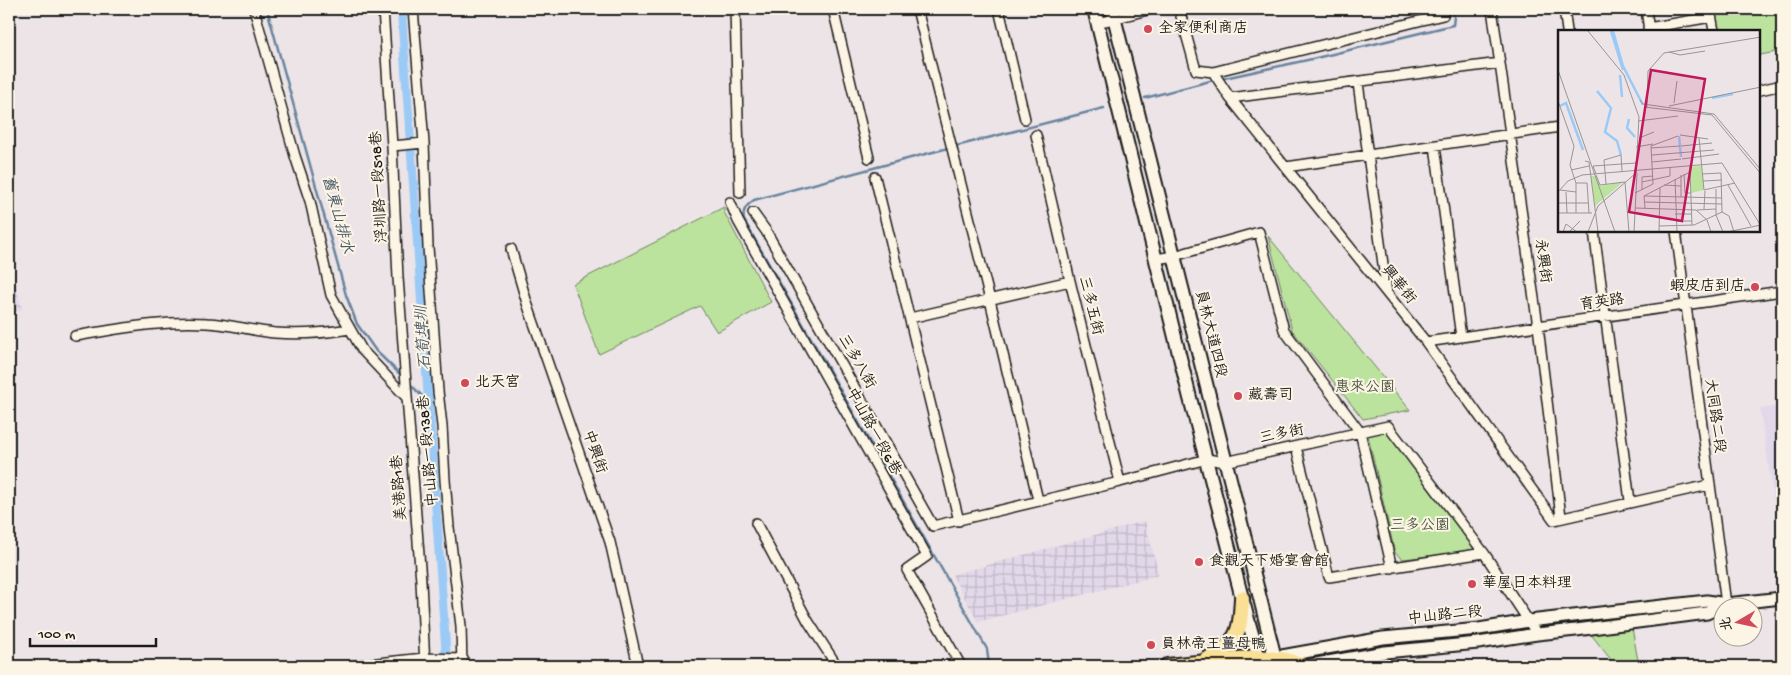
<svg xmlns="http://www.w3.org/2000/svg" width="1791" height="675" viewBox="0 0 1791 675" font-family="'Gochi Hand','LXGW WenKai TC',sans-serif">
  <defs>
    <pattern id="industrial-grid" width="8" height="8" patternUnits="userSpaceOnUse" patternTransform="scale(1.25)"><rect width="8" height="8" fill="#e1d8e9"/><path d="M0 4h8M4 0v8" fill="none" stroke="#c0b9c7"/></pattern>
  </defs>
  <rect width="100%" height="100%" fill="#ece4e7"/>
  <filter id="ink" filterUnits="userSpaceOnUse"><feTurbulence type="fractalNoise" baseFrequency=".02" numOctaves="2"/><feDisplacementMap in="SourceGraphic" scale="10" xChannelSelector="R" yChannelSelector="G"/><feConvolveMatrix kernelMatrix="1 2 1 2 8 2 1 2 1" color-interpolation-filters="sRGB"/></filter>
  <g filter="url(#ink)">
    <path fill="#e1d8e9" d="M1782,406V499L1774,500L1760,409Z"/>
    <path fill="url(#industrial-grid)" d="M9,259L22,309L9,314Z
      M1145,521L1159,575L978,622L952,575Z"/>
    <path fill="#bce39e" stroke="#6c805d" d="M1712,9H1782V51L1760,55V31H1716Z
      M724,207V212L771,302L717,332L700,306L599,354L573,284Z
      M1268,236L1410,410L1363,419L1292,330Z
      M1385,429L1470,541L1473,548L1472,551L1403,559L1395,553L1368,436V432Z
      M1632,628L1639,666H1616L1590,633Z"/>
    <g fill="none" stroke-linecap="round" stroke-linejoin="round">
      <path stroke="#69849f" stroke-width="2.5" d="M267,9L346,295L357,324L376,351L403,377
        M1220,79L1312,59L1453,25L1454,17L1452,9
        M1145,98L1214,80
        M409,383L429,403
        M989,666L987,649L744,220C742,210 746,206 754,200L933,152L1104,108"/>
      <path stroke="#9ccaf7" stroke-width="9" d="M403,9L402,20L447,666"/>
      <defs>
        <path id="minor" d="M254,9L295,156L310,201L331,295L362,350L407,398
          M383,9L392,146L398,278L421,581L425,666
          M413,9L424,143L428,247L438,391L442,426L445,480L449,527L461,626L462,666
          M735,9L740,193
          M833,9L869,158
          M917,9L990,300L1038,500
          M999,9L1025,119
          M1179,9L1196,70L1213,72L1230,98L1426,342L1554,520L1709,485
          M1492,9L1538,326L1561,517
          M1564,9L1567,31
          M1646,9L1649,31
          M1710,9L1714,31
          M1098,23L1151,9
          M1648,28L1711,17
          M1213,72L1443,15L1442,9
          M1358,83L1387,293
          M1760,90L1782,85
          M1230,98L1500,63
          M1036,135L1070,281L1120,482
          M392,146L424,143
          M1435,146L1461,337
          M1286,167L1560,127
          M875,177L959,521
          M730,202L738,221L927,556L907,570L961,666
          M753,213L766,231L933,526L1120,482L1207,459L1225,462L1388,426L1484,553L1537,634
          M1594,231L1630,501
          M1676,231L1726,604
          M511,249L527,303L610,542L638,666
          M1156,259L1174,256L1259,232L1284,330L1360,432L1392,568
          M910,318L1070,281
          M75,336C119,329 162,320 207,323C230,324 252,331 275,333C300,335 325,333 350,329
          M1426,342L1782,291
          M1296,447L1329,577L1484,553
          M756,523L808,621L837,666
          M350,666L424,658L463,659"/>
        <path id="tertiary" d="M1276,657L1383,638L1479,629L1529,621L1707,601L1726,604L1782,598
          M1305,666L1385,652L1478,643L1537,634L1576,630L1707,613L1726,604"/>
        <path id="secondary" d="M1094,9L1190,398L1242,598L1261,666
          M1112,9L1277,666"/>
        <path id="primary" d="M1205,661C1238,640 1240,637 1242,598
          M1167,666L1258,657L1287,660L1303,666"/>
      </defs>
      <use href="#minor" stroke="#1c1c1c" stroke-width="12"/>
      <use href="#tertiary" stroke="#1c1c1c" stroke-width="15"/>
      <use href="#secondary" stroke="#1c1c1c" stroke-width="16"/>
      <use href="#primary" stroke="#1c1c1c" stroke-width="18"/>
      <use href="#minor" stroke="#fcf5e5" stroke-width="9"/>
      <use href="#tertiary" stroke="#fcf5e5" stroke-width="11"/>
      <use href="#secondary" stroke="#fcf5e5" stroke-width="12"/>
      <use href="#primary" stroke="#fadf96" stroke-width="14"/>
    </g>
  </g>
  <g fill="#d1495b" stroke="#fcf5e5" stroke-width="2">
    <circle cx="1148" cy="29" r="5"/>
    <circle cx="1755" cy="287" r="5"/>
    <circle cx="465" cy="383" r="5"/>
    <circle cx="1238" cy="396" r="5"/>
    <circle cx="1199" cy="562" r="5"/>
    <circle cx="1472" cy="584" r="5"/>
    <circle cx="1151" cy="645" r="5"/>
  </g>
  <g text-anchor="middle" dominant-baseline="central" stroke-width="4" stroke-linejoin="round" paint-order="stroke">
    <g font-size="15" fill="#1c1c1c" stroke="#fcf5e5" text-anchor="start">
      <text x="1158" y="29">全家便利商店</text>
      <text x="1745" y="287" text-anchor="end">蝦皮店到店</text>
      <text x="475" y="383">北天宮</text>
      <text x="1248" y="396">藏壽司</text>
      <text x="1209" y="562">食觀天下婚宴會館</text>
      <text x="1482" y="584">華屋日本料理</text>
      <text x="1161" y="645">員林帝王薑母鴨</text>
    </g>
    <g font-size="15" fill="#1c1c1c" stroke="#fcf5e5">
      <text transform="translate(380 187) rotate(-93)">浮圳路一段518巷</text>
      <text transform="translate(1542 261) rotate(82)">永興街</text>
      <text transform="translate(1398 285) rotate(51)">興華街</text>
      <text transform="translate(1602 303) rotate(-8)">育英路</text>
      <text transform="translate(1090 306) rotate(76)">三多五街</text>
      <text transform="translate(1210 334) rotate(76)">員林大道四段</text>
      <text transform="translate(856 362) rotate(60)">三多八街</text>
      <text transform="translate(1714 416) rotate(82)">大同路二段</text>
      <text transform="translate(873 432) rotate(61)">中山路一段6巷</text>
      <text transform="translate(1282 435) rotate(-12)">三多街</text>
      <text transform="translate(429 451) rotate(-95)">中山路一段138巷</text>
      <text transform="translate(594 452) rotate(71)">中興街</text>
      <text transform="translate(400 488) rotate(-94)">美港路1巷</text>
      <text transform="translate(1445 616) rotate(-6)">中山路二段</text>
    </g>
    <g font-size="15" fill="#4c5843" stroke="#fcf5e5">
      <text x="1365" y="388">惠來公園</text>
      <text x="1420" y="526">三多公園</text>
    </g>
    <g font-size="16" font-style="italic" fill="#495969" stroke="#fcf5e5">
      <text transform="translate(336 215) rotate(75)">舊東山排水</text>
      <text transform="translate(425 338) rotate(-94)">石筍埤圳</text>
    </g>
  </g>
  <g transform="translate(1558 30)">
    <rect width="202" height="202" fill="#ece4e7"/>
    <path d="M143,136L146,160L133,163L131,137ZM33,146H38L42,156L65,152L37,176Z" fill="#bce39e"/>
    <path fill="none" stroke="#9ccaf7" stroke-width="2.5" d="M53,1L65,40M55,1L65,36L85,75M62,45L64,67M39,61L53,78L47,102L59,111L63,125M154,68L175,64M2,76L8,73L25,120M71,89L69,98L77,107M121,106L123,127"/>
    <path fill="none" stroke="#999496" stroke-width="1" d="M111,22L122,25L147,21M0,40L57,202M82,70L85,74L156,84L203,140M0,71L16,116L12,135L18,153V183M116,73L119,51M111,76L203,57M86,77L154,85L203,144M89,77L90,41L106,23L203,7M80,91L120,86M122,105L150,109M81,108L96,102M141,108L146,160L177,153M123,116L154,113M78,117L95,114M93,118L122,116M94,125L156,120M124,129L161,124M27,131L31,132L40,202M94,132L123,129M13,140L31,136M132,141L134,195M38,144L35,136L78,133M126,144L127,163H133M144,144L163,143L164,182M38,145L42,155L67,152L71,202M117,149L119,202M145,151L164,150M84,152L112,146V137M18,153H29L31,183M48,154L46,130L63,125L64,141M106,155L123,156M170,155L193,196M158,159V185L165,202M2,160L18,162M84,160V147L95,146M0,162L10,151L24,145L164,133L203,196M8,162L9,183M77,163L95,154L93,116L120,106M86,166L164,168M123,167V145M86,172L164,174M0,173H31M77,178L138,180L149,190L153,202M87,178L86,166L132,142M146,179L147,161M139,180L158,179M0,183H34M117,184H133M118,191H134M101,196L136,195L164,182L171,186L176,202M5,202L8,194L19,202M11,202L22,191M30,202L40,176L78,143L81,87L66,45L30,1M76,202L79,143M101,202L102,158M169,202L203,195"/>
    <path fill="#c2185b" fill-opacity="0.15" stroke="#c2185b" stroke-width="2.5" d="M93,40L147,49L124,191L71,182Z"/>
    <rect width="202" height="202" fill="none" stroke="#1c1c1c" stroke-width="2.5"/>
  </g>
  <rect width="1791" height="675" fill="none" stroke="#fcf5e5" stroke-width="30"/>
  <rect x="15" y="15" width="1761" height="645" fill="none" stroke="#1c1c1c" stroke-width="2" filter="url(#ink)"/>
  <g transform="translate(1738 622) rotate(261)"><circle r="24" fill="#fcf5e5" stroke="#a29e95"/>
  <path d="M0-4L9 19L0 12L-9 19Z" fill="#d1495b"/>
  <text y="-8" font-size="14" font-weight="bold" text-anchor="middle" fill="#1c1c1c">北</text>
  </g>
  <path d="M30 638v8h126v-8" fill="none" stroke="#1c1c1c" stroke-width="2.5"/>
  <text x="38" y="638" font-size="15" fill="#1c1c1c" stroke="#fcf5e5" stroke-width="4" paint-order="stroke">100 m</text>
</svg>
